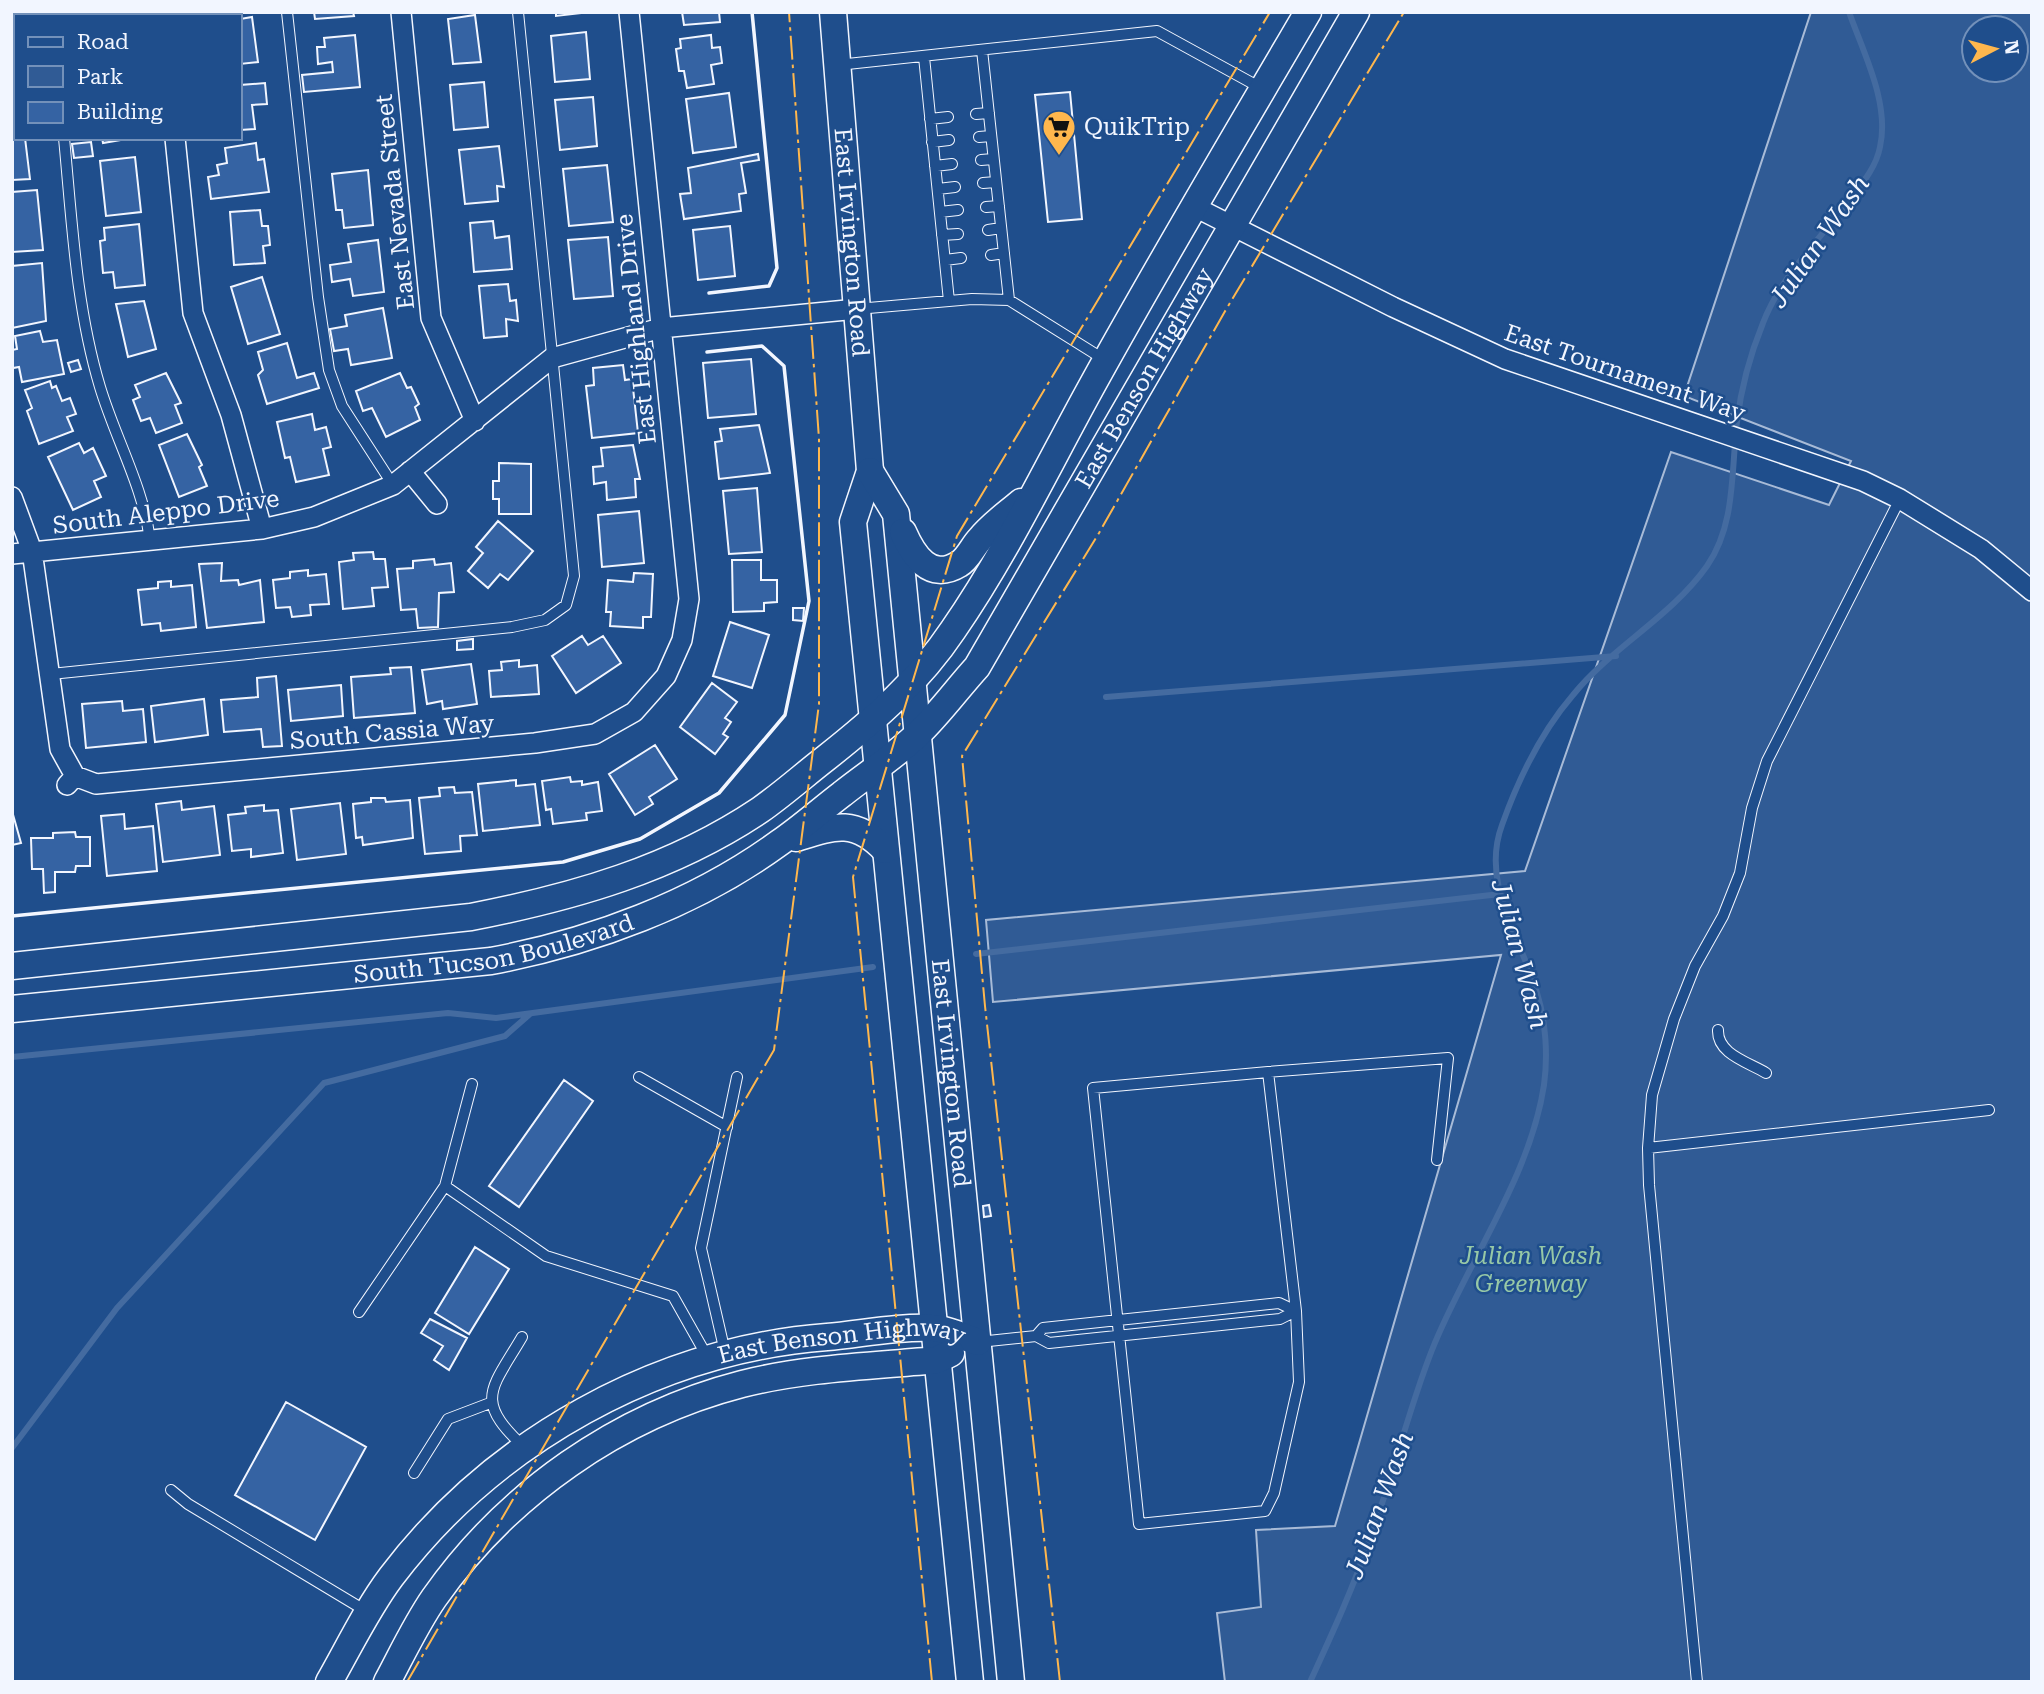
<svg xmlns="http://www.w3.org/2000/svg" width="2044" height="1694" viewBox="0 0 2044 1694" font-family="'Roboto Serif',serif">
  <rect width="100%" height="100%" fill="#1f4e8c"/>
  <path fill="#305b95" stroke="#a8bbd7" stroke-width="2" fill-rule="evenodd" d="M1811,12H2032V1682H1225L1217,1613L1261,1607L1256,1530L1335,1526L1501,955L993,1002L986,920L1525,871L1671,452L1829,505L1851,461L1684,396ZM1974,28H2016V70H1974Z"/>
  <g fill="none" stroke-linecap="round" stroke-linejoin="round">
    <path stroke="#446ba0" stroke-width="6" d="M1106,697L1616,656
      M976,954L1500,894
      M12,1057L448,1013L496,1018L873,967
      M12,1448L117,1308L324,1083L505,1036L530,1014
      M1310,1682C1332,1634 1354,1586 1371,1536C1393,1475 1408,1411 1432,1350C1466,1264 1530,1178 1544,1085C1548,1056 1546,1022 1537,993C1521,938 1480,884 1502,825C1518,780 1542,731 1573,695C1612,647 1671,617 1707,566C1736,524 1731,471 1737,422C1741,388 1750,355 1763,323C1780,278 1818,241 1848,202C1861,185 1876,168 1880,147C1890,103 1863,52 1849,12"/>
  </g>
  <path fill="#3563a3" stroke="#f2f6ff" stroke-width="2" d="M314,12H353L354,16L315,19Z
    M556,12H590L556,16Z
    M682,12H719L720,22L684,25Z
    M475,15L481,62L453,64L448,19Z
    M252,17L258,62L240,64V19Z
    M586,32L590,79L555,82L551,36Z
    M355,35L360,87L304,92L302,75L333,72L332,62L318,64L317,47H325L324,38Z
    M711,35L712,48L720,47L722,63L711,65L714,84L687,88L684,71H679L676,49L681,48L680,39Z
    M12,58H15L16,65V116H12Z
    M484,82L488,127L454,130L450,85Z
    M265,83L267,104L252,105L255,129L240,130V85Z
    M1070,92L1082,219L1048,222L1035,95Z
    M729,93L736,147L693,153L686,99Z
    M593,97L597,146L560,150L555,100Z
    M16,126V138H25L30,179L12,180V127Z
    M102,138H127V139L103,143Z
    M91,142L93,156L74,158L72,144Z
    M256,143L258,160L264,159L269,192L211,199L208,177L219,175L217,165L227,163L225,148Z
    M499,146L504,187L497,186L498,201L465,204L459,150Z
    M758,154L759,160L741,163L746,193L739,194L741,211L684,219L680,194L691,193L688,168Z
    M135,157L141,212L106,216L100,161Z
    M607,165L613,222L569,226L563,169Z
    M368,170L373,225L344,228L342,210H336L332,174Z
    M37,190L43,250L12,252V192Z
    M260,210L262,226H268L270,245L263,246L265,263L234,265L230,212Z
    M493,221L495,238L509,236L512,269L474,272L470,223Z
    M139,224L145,285L115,288L113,272L103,273L100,241L105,240L104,228Z
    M730,226L735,276L698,280L693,230Z
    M608,237L613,296L574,299L568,240Z
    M378,240L384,292L353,296L350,279L332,282L330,265L351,262L348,244Z
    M42,263L46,321L12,328V266Z
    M262,277L280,334L248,344L231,287Z
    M508,284L510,301L516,300L518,321L506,319L507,336L484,338L479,286Z
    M144,301L156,349L128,357L116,304Z
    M383,308L392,358L351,365L348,349L334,351L330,329L347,326L345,315Z
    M40,331L43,342L57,340L64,374L22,382L19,367L13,368L12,364V350L17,349L15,336Z
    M287,343L297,378L314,373L319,388L267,404L258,375L263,370L258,352Z
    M751,359L756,414L708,418L703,363Z
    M78,360L81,369L71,372L68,363Z
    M623,365L625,380L632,379L638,433L592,438L586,386L594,385L593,368Z
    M166,373L181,403L175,405L182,423L156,433L150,418L141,421L133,400L140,397L135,385Z
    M400,373L407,388L411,387L419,404L415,407L420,420L386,437L372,408L363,411L356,391Z
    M50,381L52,388L56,386L62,401L70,398L76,414L67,417L73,431L39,444L27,411L32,408L25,390Z
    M312,414L315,430L326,427L331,447L323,449L329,475L296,482L290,457L285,458L277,422Z
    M759,425L770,473L719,479L715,442L722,441L720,429Z
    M187,434L202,465L199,467L207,486L179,497L159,445Z
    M79,443L84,453L93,448L106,476L94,481L101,497L73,510L48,457Z
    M633,445L640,479H635L636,497L607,500L606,482L594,484L593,467L603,466L601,448Z
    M499,463L531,464V514H499V499H493V481H499Z
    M757,488L762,552L729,554L723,491Z
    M639,511L644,563L602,567L598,515Z
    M498,521L533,551L508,580L500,574L488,588L468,571L483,553L476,547Z
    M373,552L374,559H385L388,587L372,588L374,606L343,609L339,562L354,560L353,553Z
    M434,559L435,565L451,563L454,592L439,593L438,627L418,628L416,609L401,610L397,569L413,568V561Z
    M732,560H761V580H777V602L764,603V611L733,612Z
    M222,563L221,581L238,580L239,585L260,580L264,622L207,628L199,564Z
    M308,570V576L326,574L329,604L310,605L311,615L292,617L290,607L276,608L273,580L290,578V572Z
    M634,573L653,574L651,617H643V628L610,626L611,612H606L608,580L633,582Z
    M171,581V587L192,585L196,627L161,631L160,623L142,625L138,590L158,588V582Z
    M793,608H804L803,621L793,620Z
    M730,622L769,635L752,688L713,676Z
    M582,636L588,645L603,636L621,663L576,693L552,656Z
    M473,639V649L457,650V641Z
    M519,660V667L537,665L539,694L491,697L489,671L502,670L501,662Z
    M471,664L477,704L443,709L442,701L427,704L422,670Z
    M411,667L415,713L354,718L351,677L391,674L390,668Z
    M276,676L282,746L263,747L261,729L224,732L221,700L258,697L257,678Z
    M712,683L737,702L725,718L731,722L723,734L728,737L715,754L680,727Z
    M341,685L343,716L291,721L288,690Z
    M204,699L208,735L155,742L151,706Z
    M122,701L123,711L143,709L146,742L86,748L82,704Z
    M655,745L677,779L649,797L653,804L635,815L609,774Z
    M570,777L571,782L582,781V785L598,782L602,811L586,813L587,820L553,824L551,809L546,810L542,781Z
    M516,780V786L535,784L540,825L483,831L478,784Z
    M454,787L455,793L472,792L477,835L460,836L461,851L425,854L419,798L440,796L439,788Z
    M371,798H385L386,802L410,800L413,838L363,845L362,837L356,838L353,804L371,802Z
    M181,801L182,810L214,806L220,855L163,862L156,804Z
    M340,803L346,854L297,860L291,809Z
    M264,805V811L278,810L283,853L251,857V849L232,851L228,815L246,813L245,807Z
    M12,811L21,843L12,845Z
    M124,814L125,829L153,826L157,871L107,876L101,816Z
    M75,832L76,837H90V866H76L75,872H55V892L44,893L43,869H32L31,838H53V833Z
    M564,1080L593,1101L519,1207L489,1186Z
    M989,1205L991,1216L984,1217L983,1206Z
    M475,1247L509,1269L469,1334L435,1313Z
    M430,1319L467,1338L449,1370L434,1360L443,1346L421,1333Z
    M286,1402L366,1447L315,1540L235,1495Z"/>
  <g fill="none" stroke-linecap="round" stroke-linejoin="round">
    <defs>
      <path id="service" d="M51,12V16
        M287,12L318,297L329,370L342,406L393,485
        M982,50L1009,300
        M924,57L949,301
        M838,65L1157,31L1261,88
        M976,114L989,113
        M930,119L948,117
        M979,137L991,136
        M64,138C72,222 76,307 100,387C116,440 143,486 150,540
        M932,142L949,140
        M981,160L993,159
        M935,166L952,164
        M983,183L996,182
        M938,189L955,187
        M986,207L999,206
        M940,212L958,210
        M988,230L1001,228
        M942,235L958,234
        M991,255L1004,253
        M945,260L961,258
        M857,309L972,299L1009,300L1105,360
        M51,674L512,627L545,620L566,605L574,576L518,12
        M1718,1030C1717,1054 1748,1062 1766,1073
        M1268,1072L1296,1311L1299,1382L1274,1493L1265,1511L1139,1524L1093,1088Z
        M1268,1072L1448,1058L1437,1160
        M639,1077L727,1127
        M1648,1148L1989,1110
        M445,1186L472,1084
        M359,1312L445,1186L546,1256L673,1296L708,1358
        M522,1337C491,1390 473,1400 525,1448
        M979,1342L1036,1336L1049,1343L1280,1319L1296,1311L1279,1303L1043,1328L1036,1336
        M725,1352L701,1248L737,1077
        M414,1473L448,1419L490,1403
        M171,1490L188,1504L366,1611
        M1697,1682L1649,1185L1648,1148L1652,1095L1674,1019L1695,966L1723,916L1740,873L1752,808L1767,761L1900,499"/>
      <path id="minor" d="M162,12L163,16
        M401,12L431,318L475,421
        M175,138L193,313L231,415L262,529
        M1195,207L1393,307L1505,359L1863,481L1900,499L1981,549L2032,591
        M410,471L437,504
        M12,497L32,551L60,749L75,776
        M12,554L262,529L314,517L393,485L552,358L661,328L857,309
        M67,785L75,776L96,784L535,743L595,734L634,712L666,676L682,640L689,599L629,12"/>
      <g id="secondary">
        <path id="s1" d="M833,12L870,471L853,522L970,1682"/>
        <path id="s2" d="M870,471L896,514L1011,1682"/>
        <path d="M903,532C913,555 930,582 959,564C968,559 973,546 980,539C991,525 1007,514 1021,502"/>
        <path d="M796,838C834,826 855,818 885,850"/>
        <path d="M12,966L471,917C574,897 672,869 760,810C783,794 804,775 826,758C874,720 919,681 953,630C1007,552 1048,465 1094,382C1163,257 1236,135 1308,12"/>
        <path id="s3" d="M12,1009L491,961C592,942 695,904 779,843C801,828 821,810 842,794C867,774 894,757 917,735C939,714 957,689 977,667L1356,12"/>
        <path id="s4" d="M329,1682C349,1647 367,1609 391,1577C494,1441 657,1350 827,1337C861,1334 899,1326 933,1328C947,1329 964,1337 978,1342"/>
        <path d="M387,1682C402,1654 416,1624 434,1598C507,1494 618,1416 742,1384C805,1368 873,1366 937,1360L951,1353"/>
      </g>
    </defs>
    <use href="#service" stroke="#f2f6ff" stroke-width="12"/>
    <use href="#minor" stroke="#f2f6ff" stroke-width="22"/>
    <use href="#secondary" stroke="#f2f6ff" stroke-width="29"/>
    <use href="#service" stroke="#1f4e8c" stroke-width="10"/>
    <use href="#minor" stroke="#1f4e8c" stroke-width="19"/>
    <use href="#secondary" stroke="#1f4e8c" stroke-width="26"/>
    <path stroke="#f2f6ff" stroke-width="3.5" d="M709,293L769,286L777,268L752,12
      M12,916L563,862L640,839L719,793L785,715L809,601L784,366L762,346L707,352"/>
    <path stroke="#ffb74d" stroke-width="2" stroke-dasharray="24 5 3.5 5" stroke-linecap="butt" d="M407,1682L774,1050L819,704V439L789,12
      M932,1682L853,877L957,536L1270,12
      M1060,1682L985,1006L962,756L1099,533L1224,313L1404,12"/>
  </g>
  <defs>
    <symbol id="supermarket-pin" viewBox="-11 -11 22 30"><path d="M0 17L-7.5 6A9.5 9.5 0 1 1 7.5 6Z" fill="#ffb74d" stroke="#1f4e8c"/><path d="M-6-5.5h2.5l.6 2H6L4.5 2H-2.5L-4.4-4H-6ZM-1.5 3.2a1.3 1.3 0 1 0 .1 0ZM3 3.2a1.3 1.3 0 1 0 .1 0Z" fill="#111"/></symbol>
  </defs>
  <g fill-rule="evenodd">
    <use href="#supermarket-pin" x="1040" y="108" width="38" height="52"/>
  </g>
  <g text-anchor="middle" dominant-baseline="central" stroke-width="5" stroke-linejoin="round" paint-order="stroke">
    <g font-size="24" fill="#f2f6ff" stroke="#1f4e8c" text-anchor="start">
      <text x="1084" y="127">QuikTrip</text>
    </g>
    <g font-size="24" fill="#f2f6ff" stroke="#1f4e8c">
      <text transform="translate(395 202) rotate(-96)">East Nevada Street</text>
      <text stroke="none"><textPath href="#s1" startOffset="231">East Irvington Road</textPath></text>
      <text transform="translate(636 329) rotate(-96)">East Highland Drive</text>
      <text transform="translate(1625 373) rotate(19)">East Tournament Way</text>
      <text stroke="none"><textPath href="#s3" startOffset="1395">East Benson Highway</textPath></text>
      <text transform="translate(166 512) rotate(-7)">South Aleppo Drive</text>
      <text transform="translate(392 732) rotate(-5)">South Cassia Way</text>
      <text stroke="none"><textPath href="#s3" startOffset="486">South Tucson Boulevard</textPath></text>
      <text stroke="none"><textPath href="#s2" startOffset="612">East Irvington Road</textPath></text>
      <text stroke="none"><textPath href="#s4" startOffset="649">East Benson Highway</textPath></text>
    </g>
    <g font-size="24" font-style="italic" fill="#97c8a6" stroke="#1f4e8c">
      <text x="1531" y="1256">Julian Wash<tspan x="1531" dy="28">Greenway</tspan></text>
    </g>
    <g font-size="26" font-style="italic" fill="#f2f6ff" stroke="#1f4e8c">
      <text transform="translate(1819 241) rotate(-55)">Julian Wash</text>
      <text transform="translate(1520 954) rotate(75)">Julian Wash</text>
      <text transform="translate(1379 1505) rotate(-70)">Julian Wash</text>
    </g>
  </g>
  <rect width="2044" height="1694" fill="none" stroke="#f2f6ff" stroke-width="28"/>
  <rect x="14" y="14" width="228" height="126" fill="#1f4e8c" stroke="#7391ba" stroke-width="2"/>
  <rect x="28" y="37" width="35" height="10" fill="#1f4e8c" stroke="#7391ba" stroke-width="2"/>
  <text x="77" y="49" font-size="21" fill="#f2f6ff">Road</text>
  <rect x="28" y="66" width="35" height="21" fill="#305b95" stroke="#7391ba" stroke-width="2"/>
  <text x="77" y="84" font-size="21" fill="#f2f6ff">Park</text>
  <rect x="28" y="102" width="35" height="21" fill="#3563a3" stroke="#7391ba" stroke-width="2"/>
  <text x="77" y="119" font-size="21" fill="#f2f6ff">Building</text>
  <g transform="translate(1995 49) rotate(84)"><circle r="33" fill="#1f4e8c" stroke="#7391ba" stroke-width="2"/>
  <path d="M0-5L12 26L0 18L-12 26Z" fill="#ffb74d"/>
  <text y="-10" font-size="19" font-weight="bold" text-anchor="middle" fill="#f2f6ff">N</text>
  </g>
</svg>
